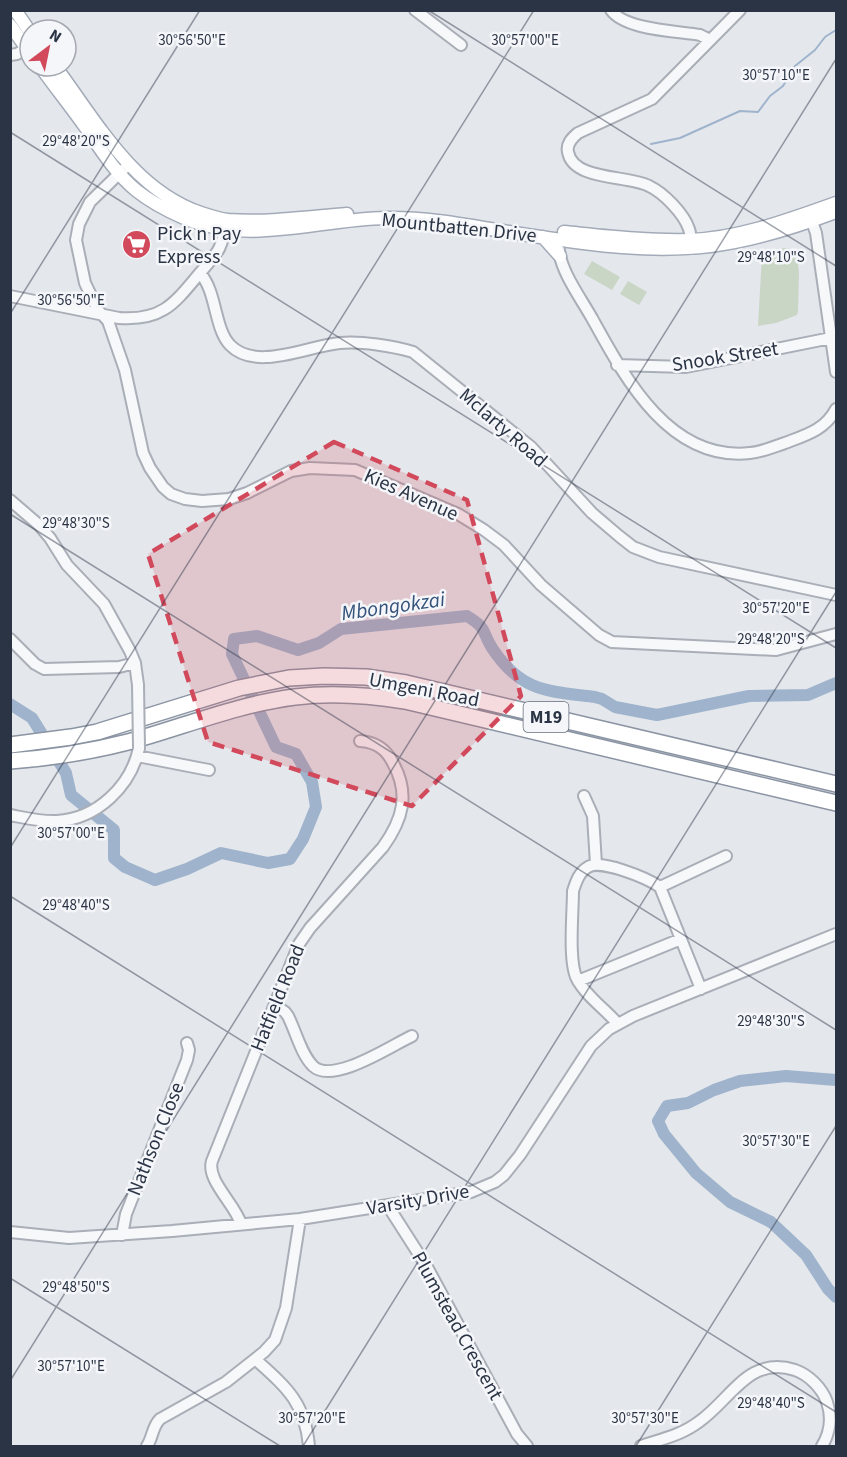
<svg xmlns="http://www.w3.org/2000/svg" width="847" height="1457" viewBox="0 0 847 1457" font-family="'Source Sans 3',sans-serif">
  <rect width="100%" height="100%" fill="#e4e7ec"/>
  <path fill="#c9d6c5" d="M784,248L796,250L799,272L798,312L797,315L776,323L758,326L762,255Z
    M592,261L620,277L612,290L584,274Z
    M628,281L647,292L639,305L620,294Z"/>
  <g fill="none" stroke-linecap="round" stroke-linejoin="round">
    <path stroke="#9fb4cc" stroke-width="2" d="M651,144L680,138L740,111L758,112L770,96L783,86L795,66L815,50L825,37L836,30"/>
    <path stroke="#9fb4cc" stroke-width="12" d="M10,704L32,718L66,773L71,795L114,830V858L125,867L155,880L187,869L221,853L268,863L290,859L303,839L316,807L312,782L296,754L276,747L232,654L234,639L257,636L298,650L319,643L341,629L467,616C488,629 481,630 492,648C521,692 547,691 595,697L602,699L615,707L657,715L749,696L808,695L836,683
      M836,1080L786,1076L740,1081L714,1090L688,1103L667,1106L658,1121L664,1134L696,1173L730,1202L771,1222L806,1255L828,1289L836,1297"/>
    <defs>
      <path id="minor" d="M415,10L461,45
        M611,10C625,30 677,31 700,35L710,40
        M10,55L17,54L30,46
        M128,165L90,202L79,224L76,240L85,283L98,310L108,321L125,370L143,453L150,468L163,487L171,494L185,499L202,501L229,499L247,493L291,471L310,468L355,470L458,514L484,530L504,545L541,585L599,635L612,642L776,650L836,634
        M809,213L816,233L836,372
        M691,248C691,242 691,235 689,229C684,214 664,193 649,186C629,175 573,181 568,152C566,144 572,138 578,133L652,99L740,10
        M559,250C561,272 582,300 593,320C625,378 670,462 750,453C762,452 773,447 785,443C806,435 825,430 836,409
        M200,273C217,292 214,328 230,345C256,372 307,346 340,343C361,341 393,346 413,352L531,447L592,513L619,536L633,547L659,557L836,595
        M10,296L119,318C162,321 174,304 199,274C218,252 222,250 226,222
        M617,365L686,367L831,338
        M10,500L39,525L50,538L67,565L104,604L130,651L135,663L138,685
        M10,639L35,664L44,669L119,667L135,663
        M137,756L209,770
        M584,796L593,816L596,864
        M10,815C26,818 41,822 57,821C97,819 131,786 139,748
        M660,887L726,856
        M578,981L681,939
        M275,1005L285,1012L288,1016C296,1032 301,1054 313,1066C333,1085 392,1045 412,1036
        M618,1024C605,1009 586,996 577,979C568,962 573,912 573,891C576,882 579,872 588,867C601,859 647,878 660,887L701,989
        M388,1206L427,1267L517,1434L527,1446
        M241,1224C235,1204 206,1180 212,1161L299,944L310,928L383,847C403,819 410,794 393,763C386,749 376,742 360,741
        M10,1232L69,1238L172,1231L300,1219L471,1192L495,1182L504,1175L520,1155L591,1046L609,1029L633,1016L836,934
        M122,1235L126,1214L187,1060L189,1050L187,1043
        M255,1359C286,1387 305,1402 309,1446
        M147,1446C153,1437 152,1427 160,1419L226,1382L264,1352L275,1340L286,1308L300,1219
        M641,1446C662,1439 682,1435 700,1421C731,1399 749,1355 795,1370C809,1375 822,1388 827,1402C832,1417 830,1433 822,1446"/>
      <path id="major" d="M15,10L30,32
        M10,25L30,53
        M40,66C55,87 71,107 86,128C101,150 116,174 137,191C151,202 168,211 184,218C251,246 317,219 386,218C435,217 485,229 534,236C592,245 652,253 710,246C753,241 796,227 836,212
        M55,66C96,121 133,190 201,213C210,216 219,219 228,220C267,223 308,217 347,214
        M564,232C605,236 647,241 689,240C738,239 791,219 836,203
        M543,237L560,256"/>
      <path id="highway" d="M10,745L71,737L97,732L239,688L289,678L324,676L366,677L406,683L836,784
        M10,761C50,758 89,752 128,742C183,727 238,704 295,697C333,692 368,695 405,701L836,803"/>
    </defs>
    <use href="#minor" stroke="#a9aeb7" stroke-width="14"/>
    <use href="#major" stroke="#a3abb8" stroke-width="15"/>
    <use href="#highway" stroke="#8b94a3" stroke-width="18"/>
    <use href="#minor" stroke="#f7f8fa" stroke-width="10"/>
    <use href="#major" stroke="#fff" stroke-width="12"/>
    <use href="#highway" stroke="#fff" stroke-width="15"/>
    <defs>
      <path id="minor-bridge" d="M138,685L139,748"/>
    </defs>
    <use href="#minor-bridge" stroke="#a9aeb7" stroke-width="14" stroke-linecap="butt"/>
    <use href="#minor-bridge" stroke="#f7f8fa" stroke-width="10"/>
  </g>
  <path fill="#d1495b" fill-opacity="0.2" stroke="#d1495b" stroke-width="4.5" stroke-dasharray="12 8" stroke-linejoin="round" d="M334,442L467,500L521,696L412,806L208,742L148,554Z"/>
  <path fill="none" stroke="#2b3445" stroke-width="1.5" stroke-opacity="0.45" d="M428,10L836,266M10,132L836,648M10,314L200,10M10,514L836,1030M10,848L534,10M10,896L836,1412M10,1278L280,1446M10,1381L836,59M303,1446L836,592M636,1446L836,1126"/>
  <defs>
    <symbol id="supermarket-disc" viewBox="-11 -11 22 22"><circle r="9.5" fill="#d1495b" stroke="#f4f6f9"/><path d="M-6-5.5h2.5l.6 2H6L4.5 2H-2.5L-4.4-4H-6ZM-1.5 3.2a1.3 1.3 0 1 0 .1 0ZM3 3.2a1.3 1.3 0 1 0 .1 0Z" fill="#fff"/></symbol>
  </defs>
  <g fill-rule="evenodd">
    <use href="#supermarket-disc" x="120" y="228" width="33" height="33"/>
  </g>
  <g text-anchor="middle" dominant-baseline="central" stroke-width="5" stroke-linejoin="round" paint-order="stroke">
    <rect fill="#f4f6f9" stroke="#676e7b" stroke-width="1.5" x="523.5" y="702" width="45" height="30" rx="4.5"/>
    <g font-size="18" font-weight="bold" fill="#2b3445">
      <text x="546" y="717">M19</text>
    </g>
    <g font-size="20" fill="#2b3445" stroke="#f4f6f9">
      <text transform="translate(459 228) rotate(6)">Mountbatten Drive</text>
      <text transform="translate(725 357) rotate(-9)">Snook Street</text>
      <text transform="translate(503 428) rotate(41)">Mclarty Road</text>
      <text transform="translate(411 495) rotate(24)">Kies Avenue</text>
      <text transform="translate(424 690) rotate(11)">Umgeni Road</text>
      <text transform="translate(278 998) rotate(-68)">Hatfield Road</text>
      <text transform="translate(156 1139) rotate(-68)">Nathson Close</text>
      <text transform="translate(418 1200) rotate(-10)">Varsity Drive</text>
      <text transform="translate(457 1326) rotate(61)">Plumstead Crescent</text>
    </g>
    <g font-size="20" fill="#2b3445" stroke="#f4f6f9" text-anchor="start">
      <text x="157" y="234">Pick n Pay<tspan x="157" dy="23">Express</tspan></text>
    </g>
    <g font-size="21" font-style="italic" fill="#34527a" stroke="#f4f6f9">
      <text transform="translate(393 606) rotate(-8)">Mbongokzai</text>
    </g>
  </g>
  <g font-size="15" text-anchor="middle" fill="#2b3445" stroke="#f4f6f9" stroke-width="5" stroke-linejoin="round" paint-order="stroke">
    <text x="192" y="45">30°56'50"E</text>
    <text x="525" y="45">30°57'00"E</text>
    <text x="776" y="80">30°57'10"E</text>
    <text x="76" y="146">29°48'20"S</text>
    <text x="771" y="262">29°48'10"S</text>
    <text x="71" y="305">30°56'50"E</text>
    <text x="76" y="528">29°48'30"S</text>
    <text x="776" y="613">30°57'20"E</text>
    <text x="771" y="644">29°48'20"S</text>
    <text x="71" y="838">30°57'00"E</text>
    <text x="76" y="910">29°48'40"S</text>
    <text x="771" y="1026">29°48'30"S</text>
    <text x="776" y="1146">30°57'30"E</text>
    <text x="76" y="1292">29°48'50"S</text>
    <text x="71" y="1371">30°57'10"E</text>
    <text x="771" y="1408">29°48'40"S</text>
    <text x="312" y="1423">30°57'20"E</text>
    <text x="645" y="1423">30°57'30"E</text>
  </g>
  <rect width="847" height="1457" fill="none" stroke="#2b3445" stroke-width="24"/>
  <g transform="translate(48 48) rotate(32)"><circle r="28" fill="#f4f6f9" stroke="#a4a8b1" stroke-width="1.5"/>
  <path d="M0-4.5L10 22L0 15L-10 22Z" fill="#d1495b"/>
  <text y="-9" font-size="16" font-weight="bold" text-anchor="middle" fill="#2b3445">N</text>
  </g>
</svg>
